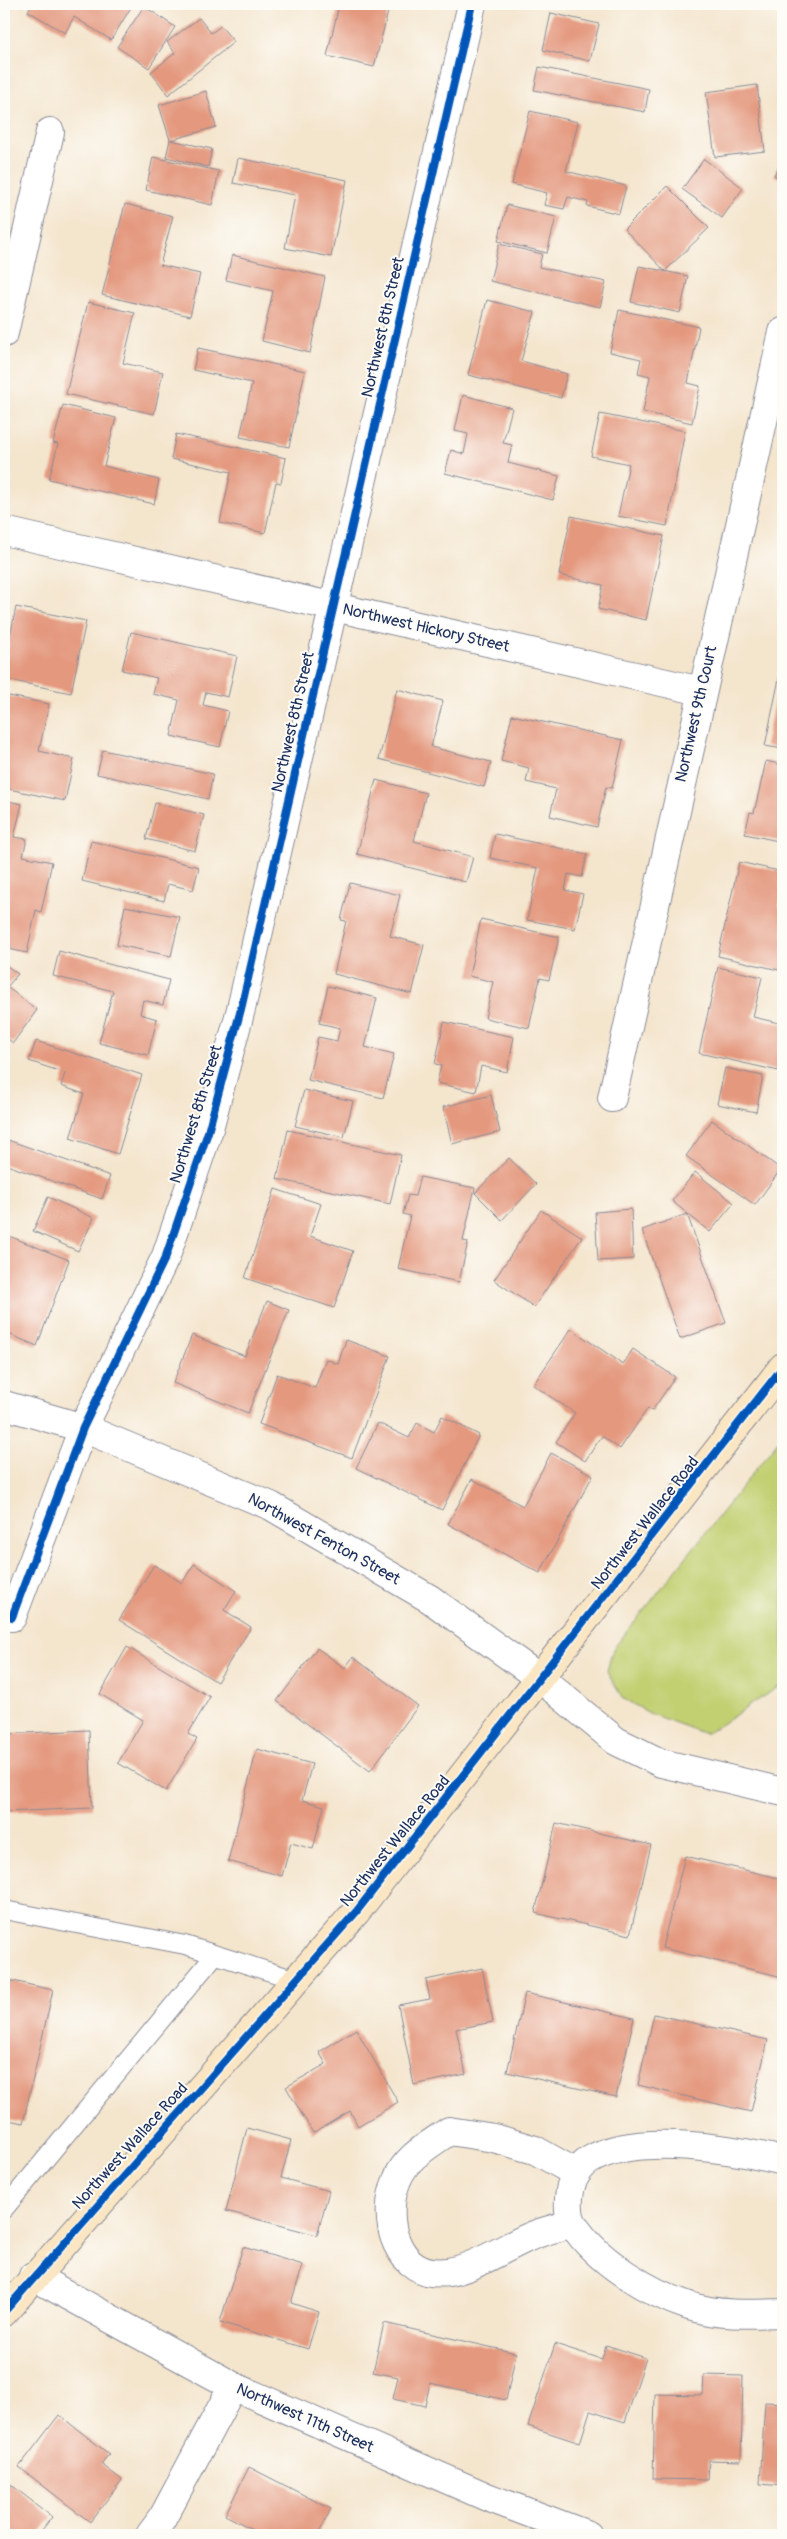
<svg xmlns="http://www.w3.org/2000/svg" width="787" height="2539" viewBox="0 0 787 2539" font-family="Pangolin,sans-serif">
  <rect width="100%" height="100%" fill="#fdfcf7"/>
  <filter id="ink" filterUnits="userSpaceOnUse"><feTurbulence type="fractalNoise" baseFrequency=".02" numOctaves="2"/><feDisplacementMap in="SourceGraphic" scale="10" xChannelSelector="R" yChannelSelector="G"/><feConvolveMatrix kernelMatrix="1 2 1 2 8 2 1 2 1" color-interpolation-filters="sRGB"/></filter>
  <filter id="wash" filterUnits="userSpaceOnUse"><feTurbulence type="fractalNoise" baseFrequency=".0096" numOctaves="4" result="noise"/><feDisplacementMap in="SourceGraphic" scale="20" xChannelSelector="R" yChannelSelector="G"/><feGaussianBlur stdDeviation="1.12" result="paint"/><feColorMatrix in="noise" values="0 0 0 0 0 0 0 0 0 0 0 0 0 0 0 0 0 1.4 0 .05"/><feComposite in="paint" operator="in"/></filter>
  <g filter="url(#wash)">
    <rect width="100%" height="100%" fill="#f4e5cd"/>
    <path fill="#c3d072" stroke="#6f8068" d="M783,1435V1684L706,1734L651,1714L622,1698L607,1671L613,1649Z"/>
    <g id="blocks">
      <path fill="#e4997f" d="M32,4H133L111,40L74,17L65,33L28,11Z
        M335,4H390L374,67L327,56L339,5Z
        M144,6L175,27L149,68L117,47Z
        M551,13L599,24L590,61L543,50Z
        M199,18L211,33L221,26L234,42L168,95L151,72L175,53L167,42Z
        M539,67L649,89L645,112L534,90Z
        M757,85L765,151L715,157L706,92Z
        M206,91L216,127L171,140L212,149L208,167L166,157L170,140L159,105Z
        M530,111L578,122L566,171L626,186L619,214L587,206L588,202L568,197L564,209L544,205L547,193L512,184Z
        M153,157L219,171L212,205L146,190Z
        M238,158L347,180L331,257L285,248L295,195L233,183Z
        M704,159L743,188L722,218L682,189Z
        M783,159V181L774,175Z
        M667,186L709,228L665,271L624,229Z
        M125,204L173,216L160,265L200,274L190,316L102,295Z
        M507,205L556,217L547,253L498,241Z
        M499,244L542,254L539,267L606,282L600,307L490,281Z
        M232,255L325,277L310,353L262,341L273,291L226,280Z
        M639,266L688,276L680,313L631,302Z
        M487,300L535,312L521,361L567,374L561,398L468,375Z
        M88,302L135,313L123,363L163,372L154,414L66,394Z
        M619,310L699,327L688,383L700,386L692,423L643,412L650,376L638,373L641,359L610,352Z
        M198,348L305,371L289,447L240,437L252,383L193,370Z
        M463,395L512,408L503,443L512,445L508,463L559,476L553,500L445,473L451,450L464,454L468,434L455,431Z
        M63,405L116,418L104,466L159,480L154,504L49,479L58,444L53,443Z
        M600,414L685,431L667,526L618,516L629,464L591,456Z
        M176,434L286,458L281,483L276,482L265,533L220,523L231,472L171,459Z
        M571,516L664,536L646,620L598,609L603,585L559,575Z
        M16,607L86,621L71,693L4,679V667Z
        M131,632L237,656L228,697L206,692L203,705L228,711L220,747L171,736L179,700L153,694L157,678L122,670Z
        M781,669L783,670V749L765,746Z
        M397,689L443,701L431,747L491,762L484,787L379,759Z
        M4,695L49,704L39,751L74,759L65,801L4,788Z
        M512,715L623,740L612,788L606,787L597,827L550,816L556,789L526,782L529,768L501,761Z
        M103,750L213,774L208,799L97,774Z
        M766,761L783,765V842L745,834L750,812L754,813Z
        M376,780L426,793L414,841L473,857L466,882L357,854Z
        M4,800L22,804L14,837L27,839L23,856L52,862L41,912L36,910L27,953L4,948Z
        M155,803L204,815L195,851L146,839Z
        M495,834L587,854L582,877L568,874L565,890L583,894L575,929L527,920L538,868L490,858Z
        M91,841L199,867L193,890L168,884L164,901L82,881Z
        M739,862L783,872V887L779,907H783V971L718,956Z
        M350,883L400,895L390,936L424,945L412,994L334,974L346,921L341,920Z
        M125,906L180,917L171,956L117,945Z
        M481,919L559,937L549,980L540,978L529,1028L485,1018L493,982L469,976Z
        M59,951L169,980L163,1005L143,1000L140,1014L157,1019L148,1055L99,1043L113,991L53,976Z
        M4,964L18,974L7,987L37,1010L13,1043L4,1036Z
        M718,967L762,977L753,1017L783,1024V1072L699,1053Z
        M328,986L377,998L365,1047L394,1054L383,1098L308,1080L318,1037L337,1041L340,1028L319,1023Z
        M444,1022L514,1037L507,1072L481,1066L476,1092L437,1083L441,1065L435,1064Z
        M36,1041L142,1075L118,1154L70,1138L84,1094L61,1086L65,1073L29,1061Z
        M725,1068L763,1076L756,1112L717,1104Z
        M304,1090L353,1101L344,1137L295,1126Z
        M491,1095L500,1132L452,1144L443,1107Z
        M712,1120L781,1169L755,1205L686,1156Z
        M288,1130L401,1155L390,1204L277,1179Z
        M5,1139L110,1176L102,1199L4,1164Z
        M509,1158L536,1184L502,1220L475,1193Z
        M695,1172L734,1203L710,1232L672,1201Z
        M420,1177L475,1188L463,1241L468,1242L459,1282L398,1269L410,1216L403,1214L408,1195L415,1196Z
        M275,1189L321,1204L310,1236L353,1251L334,1308L245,1278Z
        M48,1197L94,1218L78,1251L33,1231Z
        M631,1209L633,1259L598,1261L595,1212Z
        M541,1210L582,1237L534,1307L494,1280Z
        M687,1214L726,1323L680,1339L642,1230Z
        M4,1234L69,1260L37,1346L4,1332Z
        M267,1301L289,1310L248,1413L173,1383L192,1335L245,1356Z
        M571,1329L623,1364L633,1349L675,1377L652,1411L648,1408L620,1449L602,1436L585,1461L556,1442L575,1413L533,1385Z
        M346,1340L390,1356L352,1458L259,1424L277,1374L315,1388L326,1359L338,1364Z
        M442,1416L479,1435L442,1510L356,1468L378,1423L409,1438L417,1423L434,1432Z
        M551,1453L593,1475L540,1573L448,1524L472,1479L523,1506Z
        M194,1564L236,1591L224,1610L251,1627L217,1682L119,1620L154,1565L182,1583Z
        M127,1647L210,1697L188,1734L197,1739L166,1791L118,1763L143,1720L100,1694Z
        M317,1648L345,1668L353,1657L418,1706L370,1771L277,1701Z
        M89,1730L92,1808L4,1812V1734Z
        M257,1749L312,1764L302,1800L324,1806L313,1849L291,1843L282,1876L228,1861Z
        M556,1823L651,1845L630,1935L535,1913Z
        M685,1856L783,1879V1977L662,1948Z
        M482,1968L493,2022L456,2029L466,2074L414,2085L398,2005L430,1999L426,1980Z
        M4,1979L53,1990L23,2123L4,2119Z
        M525,1993L634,2018L616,2097L507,2072Z
        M654,2014L768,2040L751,2112L638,2085Z
        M356,2029L398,2102L358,2126L350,2111L313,2133L286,2087L326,2064L319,2052Z
        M247,2128L291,2140L281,2178L329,2191L317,2235L226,2211Z
        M243,2247L303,2265L291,2303L319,2312L308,2349L220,2322Z
        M384,2323L516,2353L506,2400L430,2383L425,2406L393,2399L398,2377L373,2372Z
        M555,2344L602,2359L606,2345L646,2358L625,2422L590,2411L580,2443L528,2426Z
        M704,2375L743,2376L741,2461L709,2460L708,2480L653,2479L655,2394L703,2395Z
        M765,2402L783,2403V2486L760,2484Z
        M59,2415L109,2454L101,2464L122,2480L90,2522L19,2467Z
        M249,2467L331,2509L318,2535H248L252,2529L225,2515Z
        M4,2479L52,2517L38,2535H4Z
        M400,2531L413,2535H398Z"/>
    </g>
  </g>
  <g filter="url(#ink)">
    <use href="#blocks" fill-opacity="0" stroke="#888a96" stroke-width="1"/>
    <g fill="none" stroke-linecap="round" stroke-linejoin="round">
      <defs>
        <path id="lane" d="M4,1910L185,1945L296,1980
          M4,2209L215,1955"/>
        <path id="street" d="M4,333L50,132
          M4,531L701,691
          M612,1098L783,332
          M4,1405L83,1428L271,1506L430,1599L541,1679L616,1741L661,1763L783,1792
          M12,1617L83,1428L166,1256L208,1132L241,1009L472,4
          M783,2161C733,2149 636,2132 590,2160C580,2166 571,2180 570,2191C568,2201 568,2215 573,2224C596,2261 650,2293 689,2306C720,2316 752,2314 783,2313
          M572,2223C558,2228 542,2231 529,2237C506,2247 472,2269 448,2272C397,2279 380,2220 397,2180C406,2157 429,2145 449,2131L494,2138L535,2150L576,2173
          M33,2276L233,2386L487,2497L588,2535
          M150,2535L162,2519L233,2386"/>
        <path id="secondary" d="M4,2312L356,1912L783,1367"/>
      </defs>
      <use href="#lane" stroke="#888a96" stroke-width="20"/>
      <use href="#street" stroke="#888a96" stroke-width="30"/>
      <use href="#secondary" stroke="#888a96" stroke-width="30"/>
      <use href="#lane" stroke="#fff" stroke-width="18"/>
      <use href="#street" stroke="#fff" stroke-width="28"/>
      <use href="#secondary" stroke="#fbe6c3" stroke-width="28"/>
      <defs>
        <path id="cycleway" d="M12,1617L83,1428L166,1256L208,1132L241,1009L472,4
          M4,2312L356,1912L783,1367"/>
      </defs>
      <use href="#cycleway" stroke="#fdfcf7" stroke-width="11"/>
      <use href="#cycleway" stroke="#0057b8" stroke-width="8"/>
    </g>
  </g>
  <g text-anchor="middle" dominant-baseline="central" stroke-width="4" stroke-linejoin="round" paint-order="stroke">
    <g font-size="16" fill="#1b2f5e" stroke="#fdfcf7">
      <text transform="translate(383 327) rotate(-77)">Northwest 8th Street</text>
      <text transform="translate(426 628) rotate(13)">Northwest Hickory Street</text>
      <text transform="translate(696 714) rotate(-77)">Northwest 9th Court</text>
      <text transform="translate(293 722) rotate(-77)">Northwest 8th Street</text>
      <text transform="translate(196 1114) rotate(-73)">Northwest 8th Street</text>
      <text transform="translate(645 1523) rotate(-52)">Northwest Wallace Road</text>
      <text transform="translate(324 1539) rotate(29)">Northwest Fenton Street</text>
      <text transform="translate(395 1841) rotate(-51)">Northwest Wallace Road</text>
      <text transform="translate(130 2146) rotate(-48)">Northwest Wallace Road</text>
      <text transform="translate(305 2418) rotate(24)">Northwest 11th Street</text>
    </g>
  </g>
  <rect width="787" height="2539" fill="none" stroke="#fdfcf7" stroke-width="20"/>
</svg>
